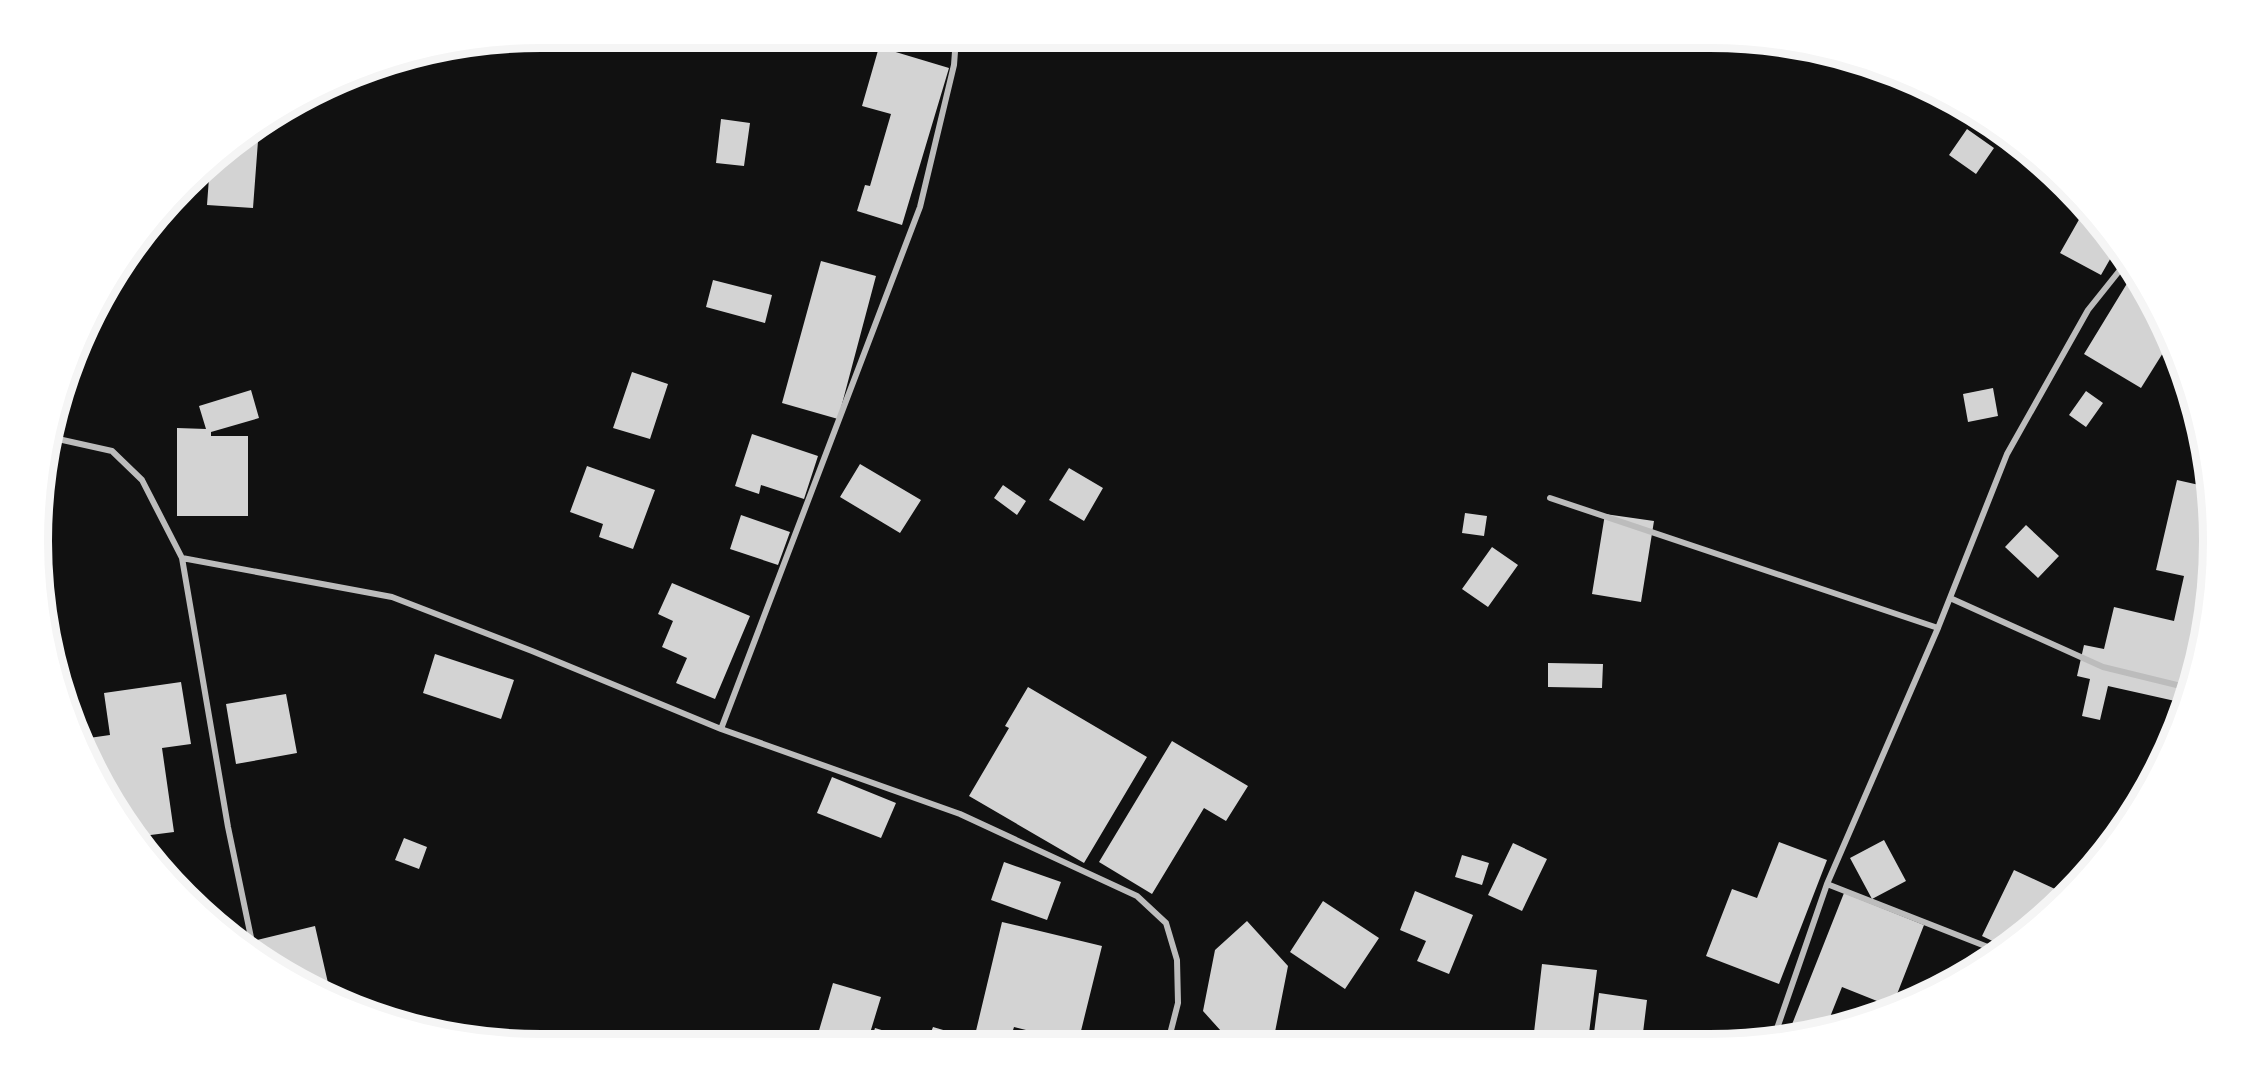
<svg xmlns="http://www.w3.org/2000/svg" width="2251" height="1082" viewBox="0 0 2251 1082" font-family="'Varela Round',sans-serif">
  <rect width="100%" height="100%" fill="#111"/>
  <path fill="#d3d3d3" d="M879,47L949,68L902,225L857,211L865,185L870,186L891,114L862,106Z
    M721,119L750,123L744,166L716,163Z
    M1967,129L1994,148L1976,174L1949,155Z
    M238,140L258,141L253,208L207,205L210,164Z
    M2085,209L2117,247L2101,275L2060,253Z
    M821,261L876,276L838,419L782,403Z
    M2134,272L2171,340L2141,388L2084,354Z
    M713,280L772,295L765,323L706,307Z
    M632,372L668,384L650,439L613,428Z
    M1993,388L1998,416L1968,422L1963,394Z
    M251,390L259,418L211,432V436H248V516H177V428L206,429L199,406Z
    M2086,391L2103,403L2086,427L2069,415Z
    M752,434L818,456L804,499L761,485L759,494L735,486Z
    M860,464L921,500L900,533L840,497Z
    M587,466L655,490L633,549L599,537L603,524L570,512Z
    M1069,468L1103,488L1084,521L1049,500Z
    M2177,480L2208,487L2212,525L2207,545L2213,546L2204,640L2184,703L2108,686L2100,720L2082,716L2090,679L2077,676L2084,645L2104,649L2114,607L2174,621L2184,576L2156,570Z
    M1003,485L1026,501L1017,515L994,498Z
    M1465,513L1487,516L1484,536L1462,533Z
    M1605,514L1654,521L1641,602L1592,594Z
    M741,515L790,532L778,565L730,549Z
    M2026,525L2059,556L2038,578L2005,547Z
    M1492,547L1518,565L1488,607L1462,589Z
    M672,583L750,616L715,699L676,683L687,658L662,647L673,621L658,614Z
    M435,654L514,680L501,719L423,693Z
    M1548,663L1603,664L1602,688L1548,687Z
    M181,682L191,744L162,748L174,832L135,837L90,764L82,739L110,735L104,693Z
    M1028,687L1147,757L1084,863L969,796L1009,728L1005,726Z
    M286,694L297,753L236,764L226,704Z
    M1172,741L1248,786L1226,821L1204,808L1152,894L1099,862Z
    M832,777L896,803L881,838L817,813Z
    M404,838L427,847L419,869L395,860Z
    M1884,840L1906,881L1872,899L1850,858Z
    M1779,842L1827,860L1779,984L1706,956L1732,889L1757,898Z
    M1513,843L1547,859L1522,911L1488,895Z
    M1462,855L1489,863L1482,885L1455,877Z
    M1004,862L1061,882L1047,920L991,900Z
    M2014,870L2055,889L2043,914L2017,940L2005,947L1982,936Z
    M1415,891L1473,915L1449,974L1417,961L1426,941L1400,930Z
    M1844,893L1924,925L1892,1007L1842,987L1826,1027L1787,1037Z
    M1323,901L1379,938L1345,989L1290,952Z
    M221,914L224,929L207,917Z
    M1247,921L1288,966L1275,1032L1295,1042H1209L1221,1031L1203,1011L1215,950Z
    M1002,922L1102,946L1078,1043L1014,1027L1009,1043L975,1035Z
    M315,926L331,996L259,951L257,940Z
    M1542,964L1597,970L1588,1041H1533Z
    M833,983L881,997L867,1043L815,1044Z
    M1599,993L1647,1000L1642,1041H1593Z
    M933,1027L984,1042V1043H927Z
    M875,1028L924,1043H870Z"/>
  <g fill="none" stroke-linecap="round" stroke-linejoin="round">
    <path stroke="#bcbcbc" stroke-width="6" d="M49,437L112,451L142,480L182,558L228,827L253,947
      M1550,498L1938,628
      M182,558L392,597L532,651L721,729L960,814L1137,896L1166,923L1177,960L1178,1003L1168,1042
      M1950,598L2103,667L2189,688
      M721,729L920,207L954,65L956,38
      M1827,884L1998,951
      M1773,1040L1827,884L1938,628L2007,454L2088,310L2128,260"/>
  </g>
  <path d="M0 0H2251V1082H0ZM541 48H1710A493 493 0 0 1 2203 541V541A493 493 0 0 1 1710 1034H541A493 493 0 0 1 48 541V541A493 493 0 0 1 541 48Z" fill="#fff" fill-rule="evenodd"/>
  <path fill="none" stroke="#f5f5f5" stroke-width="8" d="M541 48H1710A493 493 0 0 1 2203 541V541A493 493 0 0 1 1710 1034H541A493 493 0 0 1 48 541V541A493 493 0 0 1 541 48Z"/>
</svg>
